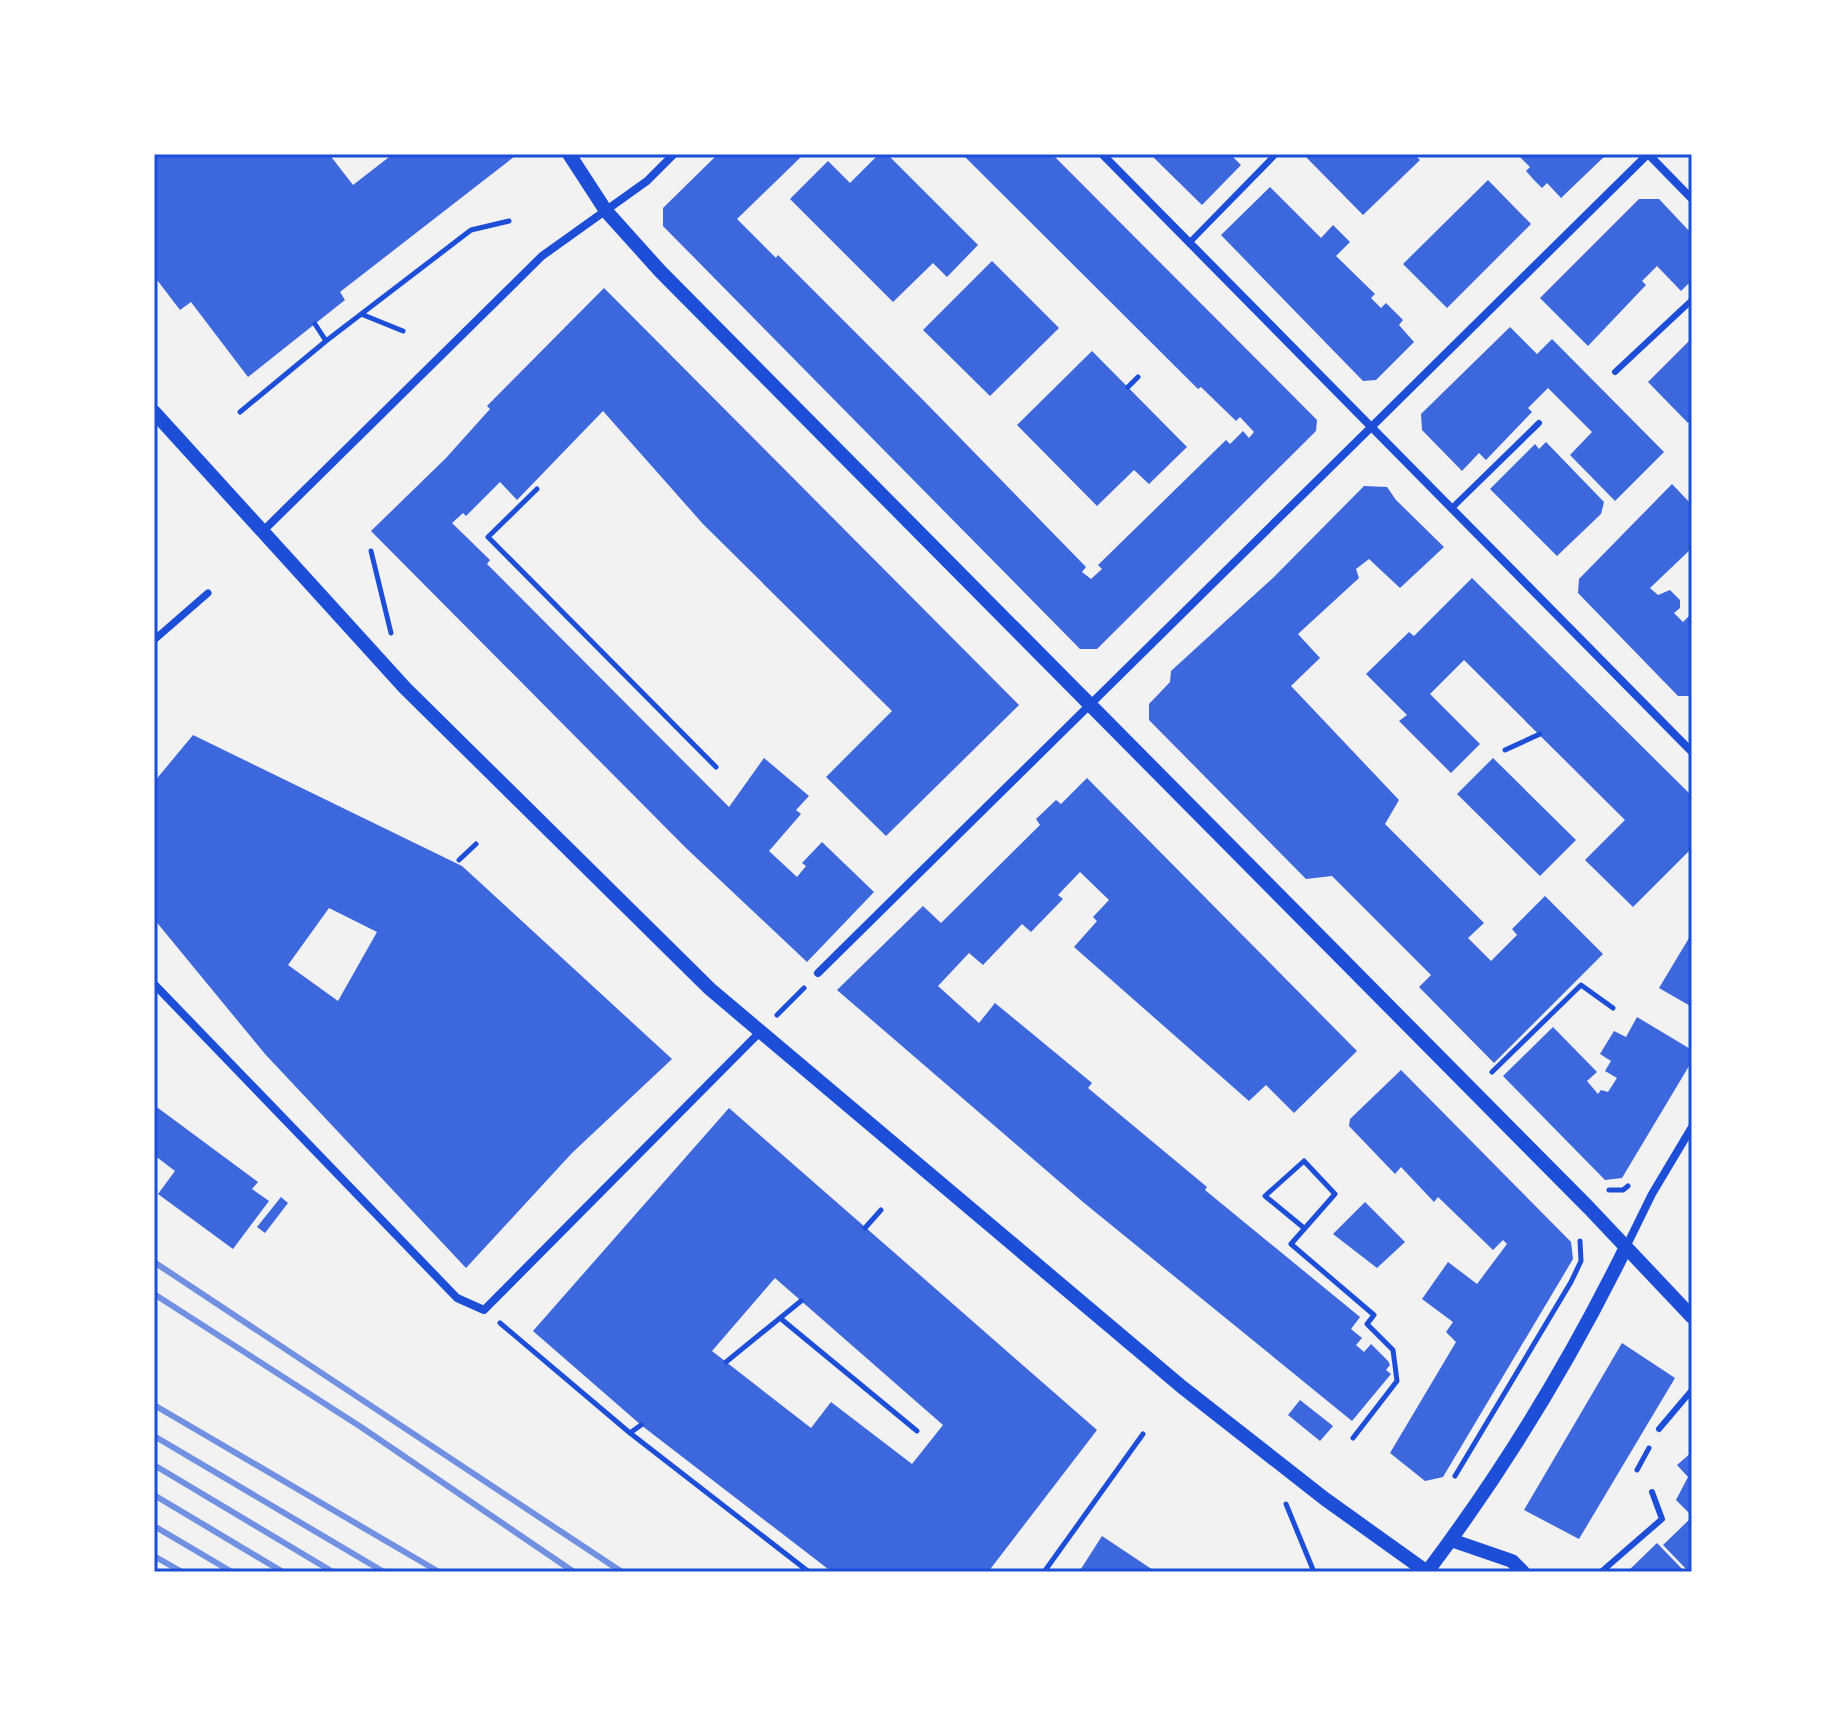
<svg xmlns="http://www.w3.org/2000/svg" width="1846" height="1726" viewBox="0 0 1846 1726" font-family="'Golos Text',sans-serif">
  <rect width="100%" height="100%" fill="#f2f2f2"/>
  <path fill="#3d67dc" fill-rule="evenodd" d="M154,154H329L353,185L393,154L515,156L340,292L345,300L248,377L191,302L180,310L154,276Z
    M718,154H804L737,219L776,258L778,255L925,402L1086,567L1082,572L1091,579L1102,569L1098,565L1226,440L1230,444L1243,431L1249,438L1254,432L1240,417L1236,421L1201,387L1198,389L962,154H1052L1317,420L1316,431L1097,649H1080L663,226V208Z
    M879,154H887L978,245L947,277L933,263L893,302L790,199L828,161L850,183Z
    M1150,154H1230L1241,165L1202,205Z
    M1309,154H1414L1420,160L1363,215L1306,157Z
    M1517,154H1607L1561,198L1547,183L1542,188L1534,180L1526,171L1530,167Z
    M1488,180L1531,224L1447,308L1403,264Z
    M1270,187L1321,238L1333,225L1350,242L1336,256L1375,294L1371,298L1381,308L1386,303L1403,320L1399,325L1414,342L1376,380L1363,381L1221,235Z
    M1639,199H1659L1692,234V280L1681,291L1657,266L1642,281L1646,285L1588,346L1540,298Z
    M992,261L1059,328L990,396L923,330Z
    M604,288L1019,705L886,836L826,777L892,711L703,524L603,411L517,500L500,482L466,516L463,513L452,523L490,560L487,564L729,807L764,758L809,796L796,810L801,814L769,851L797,877L806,866L802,863L822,842L874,892L807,962L686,848L371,531L446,458L490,409L487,406Z
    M1510,327L1537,354L1552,339L1664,452L1615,501L1570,455L1592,432L1548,388L1528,408L1532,412L1486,460L1479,453L1462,471L1422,430L1421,414Z
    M1692,338V419L1688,423L1648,382Z
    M1092,351L1187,447L1149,484L1134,470L1097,506L1017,425Z
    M1546,442L1604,502L1601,514L1557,556L1490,489L1535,444L1539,449Z
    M1672,484L1692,505V548L1650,588L1658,595L1670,590L1680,600V608L1674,613L1683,622L1692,613V696H1678L1578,593L1579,579Z
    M1364,486L1387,487L1396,500L1444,547L1400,588L1369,559L1356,569L1359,578L1298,634L1320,658L1291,686L1399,800L1385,824L1484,923L1468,938L1491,961L1517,935L1512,929L1545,896L1603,954L1494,1063L1419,987L1431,975L1332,876L1306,879L1149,720V704L1170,682L1171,671L1274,577Z
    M1472,578L1692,796V848L1633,907L1585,860L1625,820L1464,660L1430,694L1480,744L1451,773L1399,721L1407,715L1366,674L1409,632L1414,636Z
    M193,735L462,866L672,1059L572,1153L466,1268L265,1054L154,919V782ZM329,908L377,932L338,1001L288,965Z
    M1493,758L1576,840L1540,876L1457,794Z
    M1087,778L1357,1051L1294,1113L1266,1085L1249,1101L1074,947L1097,921L1093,917L1109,900L1080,872L1058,895L1063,899L1031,932L1022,924L983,965L969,953L938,986L979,1023L995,1003L1092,1083L1088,1088L1207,1187L1205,1190L1360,1317L1351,1329L1362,1338L1356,1345L1364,1352L1371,1344L1388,1361L1390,1365L1386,1370L1391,1374L1352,1421L1083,1202L837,990L923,906L941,923L1040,825L1036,819L1056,800L1061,804Z
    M1692,933V1007L1659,988Z
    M1637,1017L1692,1050V1061L1622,1178L1605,1180L1503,1076L1553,1027L1597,1072L1587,1081L1598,1094L1601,1090L1608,1092L1617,1078L1605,1071L1611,1061L1600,1054L1614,1031L1626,1037Z
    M1401,1070L1571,1242L1573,1259L1443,1477L1425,1481L1390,1453L1456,1342L1446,1332L1453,1322L1422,1299L1448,1262L1477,1284L1507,1244L1503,1240L1493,1250L1438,1197L1434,1202L1401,1167L1395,1174L1349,1126L1350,1119Z
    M154,1105L258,1182L252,1189L269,1201L233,1249L158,1194L175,1171L154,1155Z
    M729,1108L1097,1430L988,1572H832L641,1425L533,1331ZM775,1278L943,1425L912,1464L831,1402L811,1428L712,1351Z
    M281,1197L288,1203L265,1233L257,1227Z
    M1365,1202L1405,1242L1377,1268L1333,1234Z
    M1622,1343L1675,1378L1579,1539L1524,1510Z
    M1300,1400L1333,1426L1320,1441L1288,1415Z
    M1692,1452V1516L1676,1500L1688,1477L1677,1465Z
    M1692,1517V1572H1689L1663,1545Z
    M1102,1536L1156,1572H1079Z
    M1657,1543L1685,1572H1627Z"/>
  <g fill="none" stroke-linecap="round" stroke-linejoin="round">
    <path stroke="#1d4ed8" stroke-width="5" d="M361,314L403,331
      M315,324L326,341
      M1128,387L1138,377
      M240,412L326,341L471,230L509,221
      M537,489L488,537L716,767
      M371,551L391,633
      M1505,750L1540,734
      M459,860L476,844
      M777,1015L804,988
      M1492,1072L1581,985L1613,1008
      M1609,1190H1623L1628,1186
      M865,1228L881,1210
      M1304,1228L1265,1196L1304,1161L1335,1194L1291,1244L1374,1315L1367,1324L1393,1350L1397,1381L1353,1438
      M780,1318L917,1431
      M500,1323L630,1433L809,1572
      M726,1362L801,1301
      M630,1433L641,1425
      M1637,1470L1649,1448
      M1455,1476L1571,1282L1581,1261L1580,1241
      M1286,1504L1314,1572
      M1044,1572L1143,1434"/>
    <path stroke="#1d4ed8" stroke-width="6" d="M1189,243L1276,154
      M1615,372L1692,300
      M1451,509L1539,423
      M1659,1429L1692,1390
      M1601,1572L1662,1519L1652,1492"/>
    <path stroke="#1d4ed8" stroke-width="7" d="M154,640L208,593"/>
    <path stroke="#1d4ed8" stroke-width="8" d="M1102,154L1692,752
      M1648,154L1692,199
      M261,533L542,256L647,181L674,154
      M818,973L1648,154
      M154,984L457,1298L484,1310L760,1032
      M1626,1247L1652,1194L1692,1127"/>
    <path stroke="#1d4ed8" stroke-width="14" d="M569,154L606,211L660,271L1589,1208L1692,1317
      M154,412L405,688L710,989L1182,1387L1325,1499L1427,1572
      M1451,1540L1512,1561L1523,1572
      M1427,1572C1503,1471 1570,1361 1626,1247"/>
    <path stroke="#7290e2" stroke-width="6" d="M154,1262L622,1572
      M154,1294L361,1427L574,1572
      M154,1405L439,1572
      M154,1436L384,1572
      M154,1465L333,1572
      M154,1495L283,1572
      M154,1526L232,1572
      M154,1556L182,1572"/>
  </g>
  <rect width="1846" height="1726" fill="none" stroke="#ffffff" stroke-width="312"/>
  <rect x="156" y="156" width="1534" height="1414" fill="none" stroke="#1d4ed8" stroke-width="3"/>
</svg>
